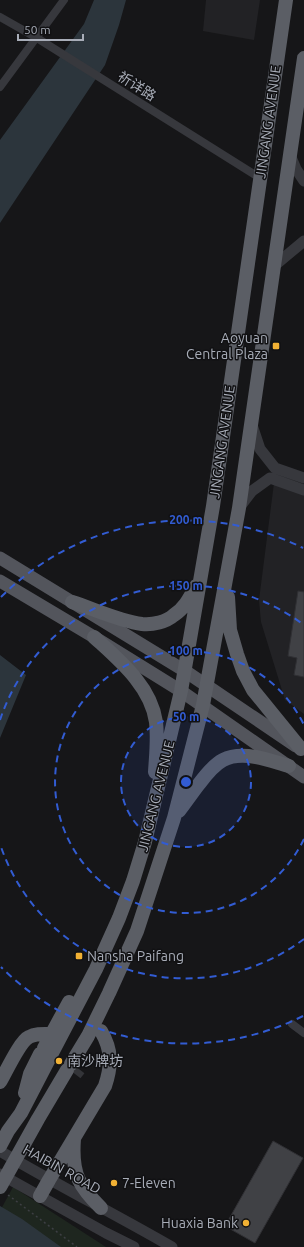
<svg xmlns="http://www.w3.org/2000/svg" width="304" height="1247" viewBox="0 0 304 1247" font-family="Ubuntu,'Noto Sans SC',sans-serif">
  <rect width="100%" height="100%" fill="#161618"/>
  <path fill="#222225" d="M206,0H260L254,40L203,31Z
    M274,483L304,494V714L285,700L261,622L259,600Z"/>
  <path fill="#1e261f" d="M13,1187L106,1247H0V1211Z"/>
  <path fill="#2c353c" d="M94,0H126L119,25L105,65L0,223V140L84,24Z
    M0,655L26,675L0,738Z
    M0,1206L22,1219L61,1247H0Z"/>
  <path fill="#404145" stroke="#303034" d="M298,591L304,592V677L294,675L297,658L288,656Z
    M273,1141L303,1158L255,1243L225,1226Z"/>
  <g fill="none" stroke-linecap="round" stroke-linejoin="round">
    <path stroke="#333438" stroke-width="14" stroke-dasharray="14 7" stroke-linecap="butt" d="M75,1074L79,1069"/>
    <path stroke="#3d3f44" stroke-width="1.5" stroke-dasharray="2 3" stroke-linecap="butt" d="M8,1195L77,1247"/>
    <path stroke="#37383d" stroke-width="8" d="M0,17L37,38L260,178
      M0,87L64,0
      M292,1024L304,1033"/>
    <path stroke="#37383d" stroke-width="11" d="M290,155L296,169L304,181
      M274,266L304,241
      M252,425L260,449L275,468L304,478
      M239,508L252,491L270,478L304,490
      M0,1151C57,1185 115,1214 172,1247
      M0,1174L106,1233L134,1247"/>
    <path stroke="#53555c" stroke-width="13" d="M0,558L185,671L296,746
      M0,581L94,637L181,691L304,777"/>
    <path stroke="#5b5e65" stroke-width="14" d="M228,597L230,630L237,654L243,671L253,690L301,749
      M72,602C94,609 119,621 142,624C153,625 166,622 174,615C185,608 190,597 196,586
      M94,637C119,660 151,686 156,722C158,739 156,755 155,772
      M179,811C186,802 192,793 199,784C216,761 227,752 256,757C267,759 278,763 289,766
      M44,1048L69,1002
      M52,1053L96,969L119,918L133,881L145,842L181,691L213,506L286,0
      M71,1064L88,1036L109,993L137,931L174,818L203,705L239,508L304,58
      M0,1082C6,1072 20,1041 29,1037C36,1033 44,1034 52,1034
      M25,1093L30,1074L40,1054
      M74,1139C73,1152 73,1168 79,1180C84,1191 93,1200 101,1208
      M0,1146L8,1131L21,1113L49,1059
      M0,1187L38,1119L67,1070
      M40,1196L49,1180L105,1086C112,1065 112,1050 101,1031"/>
  </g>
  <circle cx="186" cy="782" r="65" fill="#325cd3" fill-opacity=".12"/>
  <g fill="none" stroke="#325cd3" stroke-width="2" stroke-dasharray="7 5">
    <circle cx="186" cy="782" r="65"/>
    <path d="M304 839A131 131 0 1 1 304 725"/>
    <path d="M304 939A196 196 0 0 1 0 844M0 720A196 196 0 0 1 304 625"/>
    <path d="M303 1016A262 262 0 0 1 1 967M1 597A262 262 0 0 1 303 548"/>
  </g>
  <g fill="#f2b134" stroke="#111113" stroke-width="1.5">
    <rect x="272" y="342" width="8" height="8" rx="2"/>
    <rect x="75" y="952" width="8" height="8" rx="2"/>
    <circle cx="59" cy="1061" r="4"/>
    <circle cx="114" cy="1183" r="4"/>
    <circle cx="246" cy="1223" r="4"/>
  </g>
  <g text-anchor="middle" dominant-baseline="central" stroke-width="3" stroke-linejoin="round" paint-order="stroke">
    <g font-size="14" fill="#a8adb8" stroke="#111113">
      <text transform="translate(137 86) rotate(32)">祈详路</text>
      <text transform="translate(268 122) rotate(-82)">JINGANG AVENUE</text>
      <text transform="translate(222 442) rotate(-82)">JINGANG AVENUE</text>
      <text transform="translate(156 796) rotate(-76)">JINGANG AVENUE</text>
      <text transform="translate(62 1169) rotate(29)">HAIBIN ROAD</text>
    </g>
    <g font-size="14" fill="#a8adb8" stroke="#111113" text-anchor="start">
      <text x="268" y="338" text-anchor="end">Aoyuan<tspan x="268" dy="16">Central Plaza</tspan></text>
      <text x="87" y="956">Nansha Paifang</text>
      <text x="67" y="1061">南沙牌坊</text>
      <text x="122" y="1183">7-Eleven</text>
      <text x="238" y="1223" text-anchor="end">Huaxia Bank</text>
    </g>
  </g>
  <circle cx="186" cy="782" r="6" fill="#325cd3" stroke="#111113" stroke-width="2"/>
  <g font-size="12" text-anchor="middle" font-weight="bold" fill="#325cd3" stroke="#111113" stroke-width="3" stroke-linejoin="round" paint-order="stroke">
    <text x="186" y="524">200 m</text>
    <text x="186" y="590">150 m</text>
    <text x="186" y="655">100 m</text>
    <text x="186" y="721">50 m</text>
  </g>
  <path d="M18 34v6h65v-6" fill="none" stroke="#a8adb8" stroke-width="2"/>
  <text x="24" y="34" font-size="12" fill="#a8adb8" stroke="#111113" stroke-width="3" paint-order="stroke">50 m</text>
</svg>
